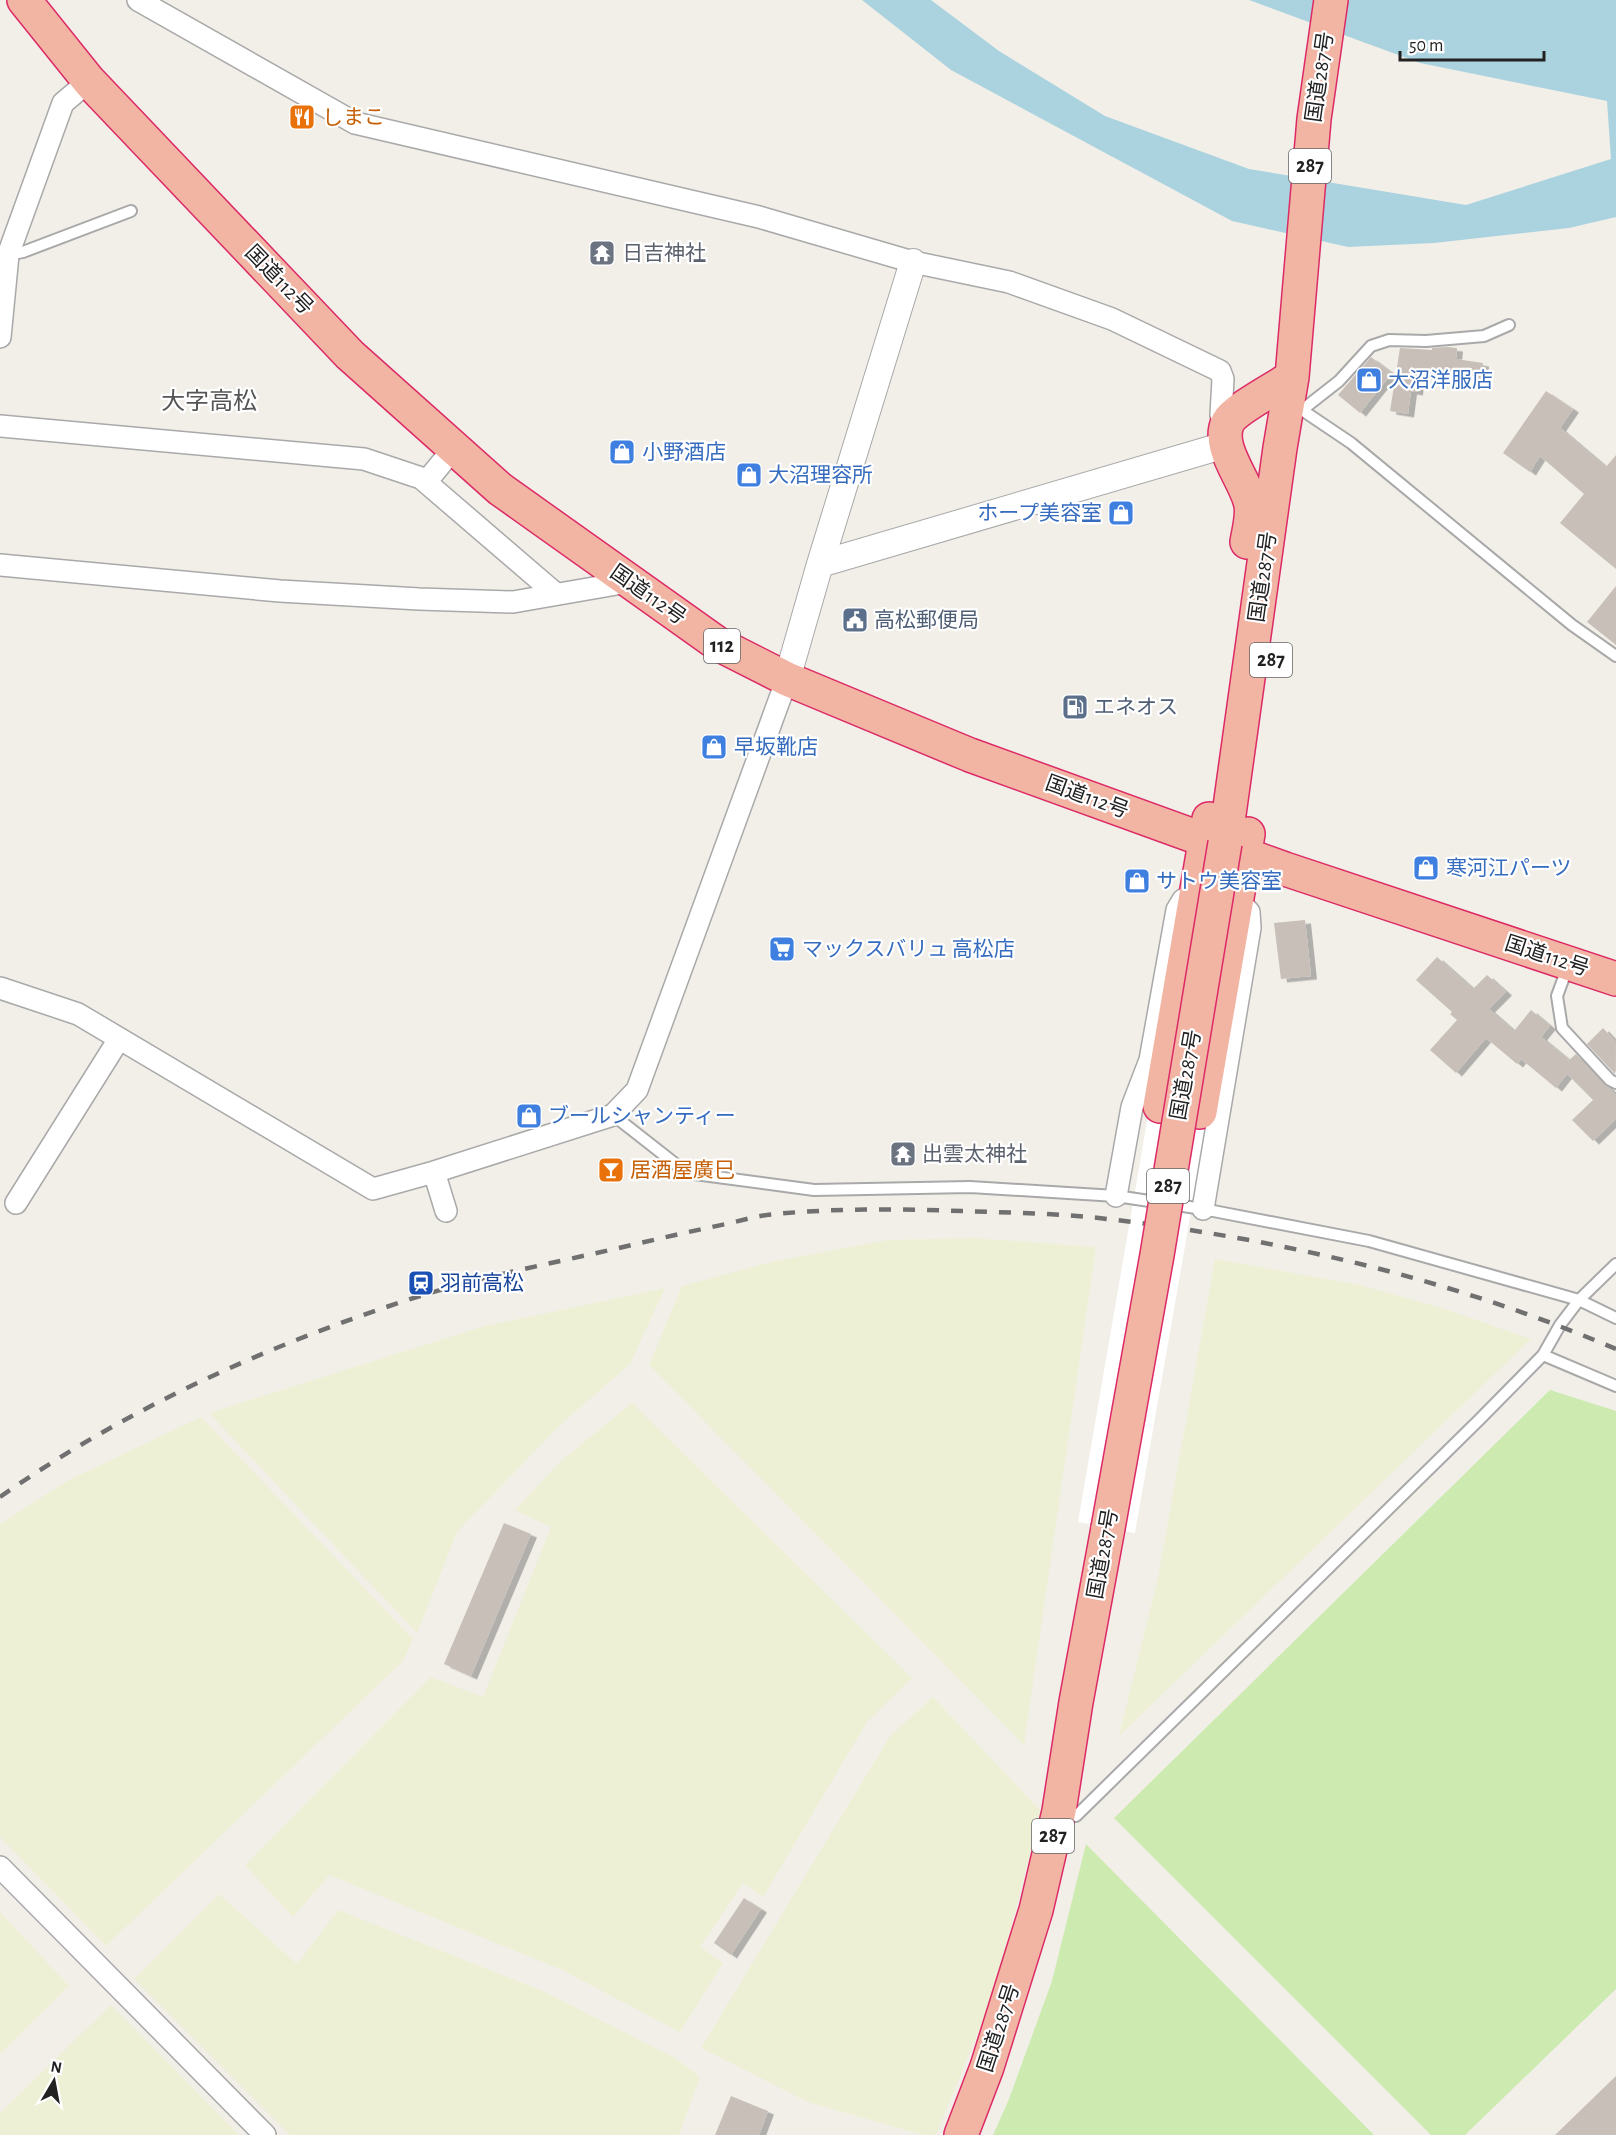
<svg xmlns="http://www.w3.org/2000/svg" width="1616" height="2135" viewBox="0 0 1616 2135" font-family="'Alegreya Sans','Noto Sans JP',sans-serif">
  <defs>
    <filter id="shadow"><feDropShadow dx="6" dy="3.5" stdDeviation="0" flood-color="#0004"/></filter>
  </defs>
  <rect width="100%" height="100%" fill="#f2efe9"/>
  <path fill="#eef0d5" d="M974,1238L1096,1247L1024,1745L649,1365L682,1286L775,1261L888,1240Z
    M1215,1259L1360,1285L1442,1308L1531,1339L1119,1736L1158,1578Z
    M665,1288L630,1364L558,1427L457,1532L417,1633L209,1413L485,1326Z
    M632,1403L912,1678L867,1722L763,1897L743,1883L700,1947L723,1963L680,2032L560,1969L329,1875L293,1917L245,1865L431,1677L483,1697L551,1527L515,1510L561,1461Z
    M201,1417L413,1639L403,1661L106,1946L0,1837V1524L67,1481Z
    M933,1697L1041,1811L994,1993L936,2135H923L808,2102L701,2048L890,1736Z
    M219,1894L297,1964L338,1910L543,1991L675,2058L700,2077L679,2135H290L134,1979Z
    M0,1912L69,1986L0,2054Z
    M111,2005L239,2135H0V2113Z"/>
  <path fill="#cdebb0" d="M1550,1390L1616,1411V1989L1465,2135H1431L1114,1818Z
    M1086,1844L1374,2135H993L1009,2099L1052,1981Z"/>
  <path fill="#aad3df" d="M862,0H931L999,51L1105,116L1249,169L1466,205L1611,159L1607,101L1420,63L1249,0H1616V217L1569,228L1434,243L1348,247L1232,221L951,70Z"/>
  <path fill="#fff" d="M1150,1104L1208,1114L1135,1533L1078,1522Z"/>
  <path fill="#c7bfb8" filter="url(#shadow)" d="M1447,347L1457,348L1456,359L1483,363L1481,379L1419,372L1417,392L1411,391L1408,414L1390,411L1400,348L1432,350V348Z
    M1371,357L1392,373L1360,413L1338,395Z
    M1546,391L1573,409L1560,428L1606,467L1616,455V569L1560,523L1584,494L1540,456L1530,472L1503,453Z
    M1616,586V645L1587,622Z
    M1305,920L1311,976L1281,979L1274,923Z
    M1437,957L1473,989L1487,975L1506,992L1489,1009L1514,1031L1531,1010L1550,1026L1541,1037L1569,1060L1576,1054L1616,1095V1119L1593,1141L1572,1120L1593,1100L1567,1074L1556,1088L1521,1059L1517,1064L1486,1038L1456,1073L1430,1050L1457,1020L1450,1014L1452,1012L1416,980Z
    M1603,1028L1616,1042L1615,1074L1587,1044Z
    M504,1523L531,1534L471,1676L444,1664Z
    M744,1898L761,1909L731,1955L714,1943Z
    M1616,2076V2135H1555Z
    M731,2096L768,2111L759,2135H715Z"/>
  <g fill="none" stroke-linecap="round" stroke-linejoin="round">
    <defs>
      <path id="service" d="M8,255L23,252L131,211
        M1297,409L1302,410L1339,381L1371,346L1389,340L1426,341L1484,336L1509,325
        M1302,410L1351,443L1572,625L1616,656
        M1568,966L1557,996L1562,1028L1610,1080L1616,1083
        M613,1115L687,1173L814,1190L970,1187L1116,1196L1203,1209L1369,1241L1579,1300L1616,1318
        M1543,1355L1616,1386
        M1062,1812L1076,1816L1479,1420L1543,1355L1560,1325L1579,1300L1616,1264"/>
      <path id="minor" d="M138,0L355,123L759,217L913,262L1009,282L1112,319L1220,371L1223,379L1221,415L1228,422
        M0,337L8,255L63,103L89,81
        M0,426L364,459L421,478L556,594
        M426,482L454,448
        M0,565L280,591L419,599L513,602L628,582
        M0,988L78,1014L373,1189L434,1172L613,1115L637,1090L787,679
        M434,1172L446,1211
        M1116,1196L1132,1107L1150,1060L1177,910L1183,900L1196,892
        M16,1203L119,1039
        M1203,1209L1250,928L1249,912L1237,899
        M0,1867L265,2135"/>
      <path id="tertiary" d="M820,564L913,262
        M787,679L820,564L1225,445"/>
      <path id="trunk" d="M24,0L89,81L350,355L500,489L718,644L787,679L970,755L1285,869L1616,979
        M1247,542C1249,530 1254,513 1250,501C1244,478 1216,446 1228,422C1235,409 1278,387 1292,377
        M1225,843L1280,448L1292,377L1314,119L1331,0
        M1160,1106L1209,819
        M1200,1112L1248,834
        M961,2135L987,2067L1036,1910L1059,1811L1076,1702L1108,1528"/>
    </defs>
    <use href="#service" stroke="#a9a9a9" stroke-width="14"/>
    <use href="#minor" stroke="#a9a9a9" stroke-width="24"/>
    <use href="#tertiary" stroke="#a9a9a9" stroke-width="28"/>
    <use href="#trunk" stroke="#dc2a67" stroke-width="36"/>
    <use href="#service" stroke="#fff" stroke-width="10"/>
    <use href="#minor" stroke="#fff" stroke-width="21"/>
    <use href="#tertiary" stroke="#fff" stroke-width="26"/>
    <use href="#trunk" stroke="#f2b4a3" stroke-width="33"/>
    <path stroke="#707070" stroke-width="4.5" stroke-dasharray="12 12" stroke-linecap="butt" d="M0,1497C127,1408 272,1343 420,1296C481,1277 548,1264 610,1250C649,1241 687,1232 726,1224C743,1220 760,1215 776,1214C838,1208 901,1209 963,1211C1011,1213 1060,1213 1107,1219C1283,1239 1454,1280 1616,1349"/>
    <defs>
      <path id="trunk-bridge" d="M1108,1528L1157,1255L1225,843"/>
    </defs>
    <use href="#trunk-bridge" stroke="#dc2a67" stroke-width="36" stroke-linecap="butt"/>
    <use href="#trunk-bridge" stroke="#f2b4a3" stroke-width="33"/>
  </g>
  <defs>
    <symbol id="restaurant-square" viewBox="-11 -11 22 22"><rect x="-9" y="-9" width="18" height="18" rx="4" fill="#e8710a" stroke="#fff"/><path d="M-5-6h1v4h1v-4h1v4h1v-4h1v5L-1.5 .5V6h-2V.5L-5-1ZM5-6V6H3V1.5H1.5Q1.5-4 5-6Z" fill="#fff"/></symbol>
    <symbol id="temple-square" viewBox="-11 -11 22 22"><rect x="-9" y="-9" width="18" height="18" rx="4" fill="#6b7280" stroke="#fff"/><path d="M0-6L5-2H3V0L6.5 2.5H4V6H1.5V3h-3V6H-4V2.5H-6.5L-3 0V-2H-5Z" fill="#fff"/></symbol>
    <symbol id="shop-square" viewBox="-11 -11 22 22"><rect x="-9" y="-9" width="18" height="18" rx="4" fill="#3f7fe0" stroke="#fff"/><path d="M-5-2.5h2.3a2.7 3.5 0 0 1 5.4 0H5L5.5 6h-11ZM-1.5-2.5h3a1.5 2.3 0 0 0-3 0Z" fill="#fff"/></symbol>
    <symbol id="civic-square" viewBox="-11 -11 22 22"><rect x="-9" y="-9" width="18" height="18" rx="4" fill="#5c6f8a" stroke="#fff"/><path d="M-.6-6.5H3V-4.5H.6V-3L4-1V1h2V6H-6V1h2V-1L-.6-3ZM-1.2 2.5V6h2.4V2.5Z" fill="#fff"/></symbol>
    <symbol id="fuel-square" viewBox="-11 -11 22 22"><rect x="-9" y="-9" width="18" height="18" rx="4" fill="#5c6f8a" stroke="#fff"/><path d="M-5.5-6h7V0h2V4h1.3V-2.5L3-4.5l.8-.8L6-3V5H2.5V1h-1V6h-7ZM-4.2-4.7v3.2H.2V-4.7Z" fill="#fff"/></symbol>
    <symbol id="supermarket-square" viewBox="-11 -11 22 22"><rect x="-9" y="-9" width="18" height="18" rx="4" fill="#3f7fe0" stroke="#fff"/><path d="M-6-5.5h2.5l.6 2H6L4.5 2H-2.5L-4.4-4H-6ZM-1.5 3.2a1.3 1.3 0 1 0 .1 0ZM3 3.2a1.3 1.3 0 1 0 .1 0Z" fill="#fff"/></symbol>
    <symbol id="bar-square" viewBox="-11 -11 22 22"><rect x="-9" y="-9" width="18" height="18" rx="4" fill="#e8710a" stroke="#fff"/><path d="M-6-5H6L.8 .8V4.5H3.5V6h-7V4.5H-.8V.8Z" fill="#fff"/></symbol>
    <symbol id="station-square" viewBox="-11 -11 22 22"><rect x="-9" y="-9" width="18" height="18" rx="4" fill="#1a4fb4" stroke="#fff"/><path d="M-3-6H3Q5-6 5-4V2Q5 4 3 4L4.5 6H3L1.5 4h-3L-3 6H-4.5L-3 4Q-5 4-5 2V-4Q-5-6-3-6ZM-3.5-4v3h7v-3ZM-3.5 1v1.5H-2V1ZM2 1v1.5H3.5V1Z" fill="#fff"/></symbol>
  </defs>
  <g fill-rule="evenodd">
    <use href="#restaurant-square" x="287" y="102" width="30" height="30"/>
    <use href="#temple-square" x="587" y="238" width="30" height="30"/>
    <use href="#shop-square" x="1354" y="365" width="30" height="30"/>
    <use href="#shop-square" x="607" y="437" width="30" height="30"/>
    <use href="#shop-square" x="734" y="460" width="30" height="30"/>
    <use href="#shop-square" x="1106" y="498" width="30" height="30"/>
    <use href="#civic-square" x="840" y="605" width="30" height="30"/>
    <use href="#fuel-square" x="1060" y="692" width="30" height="30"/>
    <use href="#shop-square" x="699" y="732" width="30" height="30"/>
    <use href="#shop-square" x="1411" y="853" width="30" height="30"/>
    <use href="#shop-square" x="1122" y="866" width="30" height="30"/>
    <use href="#supermarket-square" x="767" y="934" width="30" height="30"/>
    <use href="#shop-square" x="514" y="1101" width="30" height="30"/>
    <use href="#temple-square" x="888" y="1139" width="30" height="30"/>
    <use href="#bar-square" x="596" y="1155" width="30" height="30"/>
    <use href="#station-square" x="406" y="1268" width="30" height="30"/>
  </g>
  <g text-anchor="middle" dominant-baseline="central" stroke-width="4.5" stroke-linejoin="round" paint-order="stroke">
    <g fill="#fff" stroke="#646464" stroke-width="1.5">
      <rect x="1289" y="149" width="42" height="34" rx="4.5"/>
      <rect x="704" y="629" width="36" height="34" rx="4.5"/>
      <rect x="1250" y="643" width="42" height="34" rx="4.5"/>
      <rect x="1147" y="1169" width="42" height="34" rx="4.5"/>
      <rect x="1032" y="1819" width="42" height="34" rx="4.5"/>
    </g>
    <g font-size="20" font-weight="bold" fill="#222">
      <text x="1310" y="166">287</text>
      <text x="722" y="646">112</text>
      <text x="1271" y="660">287</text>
      <text x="1168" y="1186">287</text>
      <text x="1053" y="1836">287</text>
    </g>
    <g font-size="21" fill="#222" stroke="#fff">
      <text transform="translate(1320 77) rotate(-82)">国道287号</text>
      <text transform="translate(279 280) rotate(46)">国道112号</text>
      <text transform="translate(1263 577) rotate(-82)">国道287号</text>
      <text transform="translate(648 595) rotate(35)">国道112号</text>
      <text transform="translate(1087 797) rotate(20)">国道112号</text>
      <text transform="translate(1547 956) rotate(18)">国道112号</text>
      <text transform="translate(1186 1075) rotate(-80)">国道287号</text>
      <text transform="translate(1103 1554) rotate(-80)">国道287号</text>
      <text transform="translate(999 2028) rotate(-72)">国道287号</text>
    </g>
    <g font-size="21" fill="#c56008" stroke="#fff" text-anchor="start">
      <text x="322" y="117">しまこ</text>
      <text x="630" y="1170">居酒屋廣巳</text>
    </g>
    <g font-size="21" fill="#5b616d" stroke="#fff" text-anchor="start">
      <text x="622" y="253">日吉神社</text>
      <text x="922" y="1154">出雲太神社</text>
    </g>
    <g font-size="21" fill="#366cbe" stroke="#fff" text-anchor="start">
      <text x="1388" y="380">大沼洋服店</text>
      <text x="642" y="452">小野酒店</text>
      <text x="768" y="475">大沼理容所</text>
      <text x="1102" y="513" text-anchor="end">ホープ美容室</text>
      <text x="734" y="747">早坂靴店</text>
      <text x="1446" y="868">寒河江パーツ</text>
      <text x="1156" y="881">サトウ美容室</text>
      <text x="802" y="949">マックスバリュ 高松店</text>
      <text x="548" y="1116">ブールシャンティー</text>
    </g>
    <g font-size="21" fill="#4e5e75" stroke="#fff" text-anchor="start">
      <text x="874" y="620">高松郵便局</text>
      <text x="1094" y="707">エネオス</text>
    </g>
    <g font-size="21" fill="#164399" stroke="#fff" text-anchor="start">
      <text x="440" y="1283">羽前高松</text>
    </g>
    <g font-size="24" fill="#555" stroke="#fff">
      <text x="209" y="402">大字高松</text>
    </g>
  </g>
  <g transform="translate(54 2081) rotate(10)" stroke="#ffffff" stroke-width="4.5" paint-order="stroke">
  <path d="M0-4.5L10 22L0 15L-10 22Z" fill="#222222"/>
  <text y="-9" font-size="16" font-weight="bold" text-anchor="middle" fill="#222222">N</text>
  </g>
  <path d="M1400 51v9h144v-9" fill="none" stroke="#222222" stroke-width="3"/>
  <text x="1409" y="51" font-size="18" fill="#222222" stroke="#ffffff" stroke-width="4.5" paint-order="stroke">50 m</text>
</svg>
